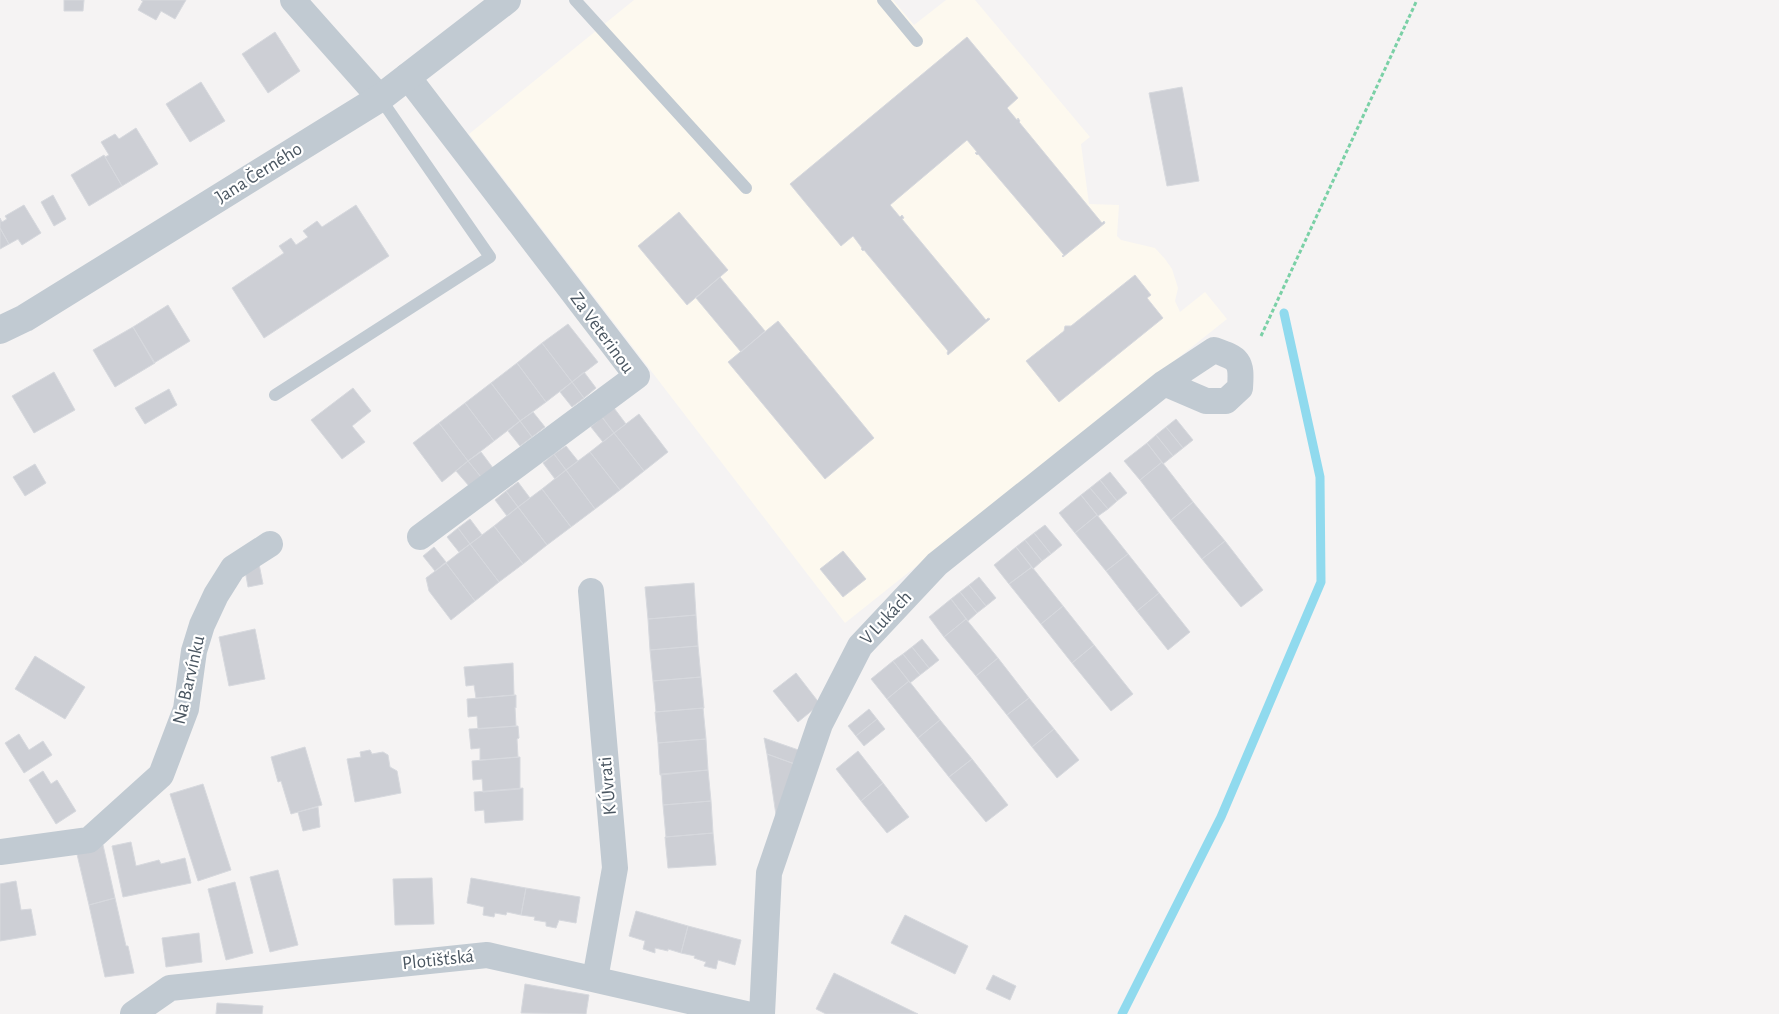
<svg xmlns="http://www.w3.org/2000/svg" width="1779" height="1014" viewBox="0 0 1779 1014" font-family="'Alegreya Sans',sans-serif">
  <rect width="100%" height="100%" fill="#f5f3f3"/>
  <path fill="#fdf9ef" d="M634,0H893L914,25L946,0H975L1090,137L1081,144L1089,204L1119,205L1117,236L1121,240L1155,248L1165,259L1172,269L1178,288L1175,301L1180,312L1205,292L1227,319L845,623L469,134Z"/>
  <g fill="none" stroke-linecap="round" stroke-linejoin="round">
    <path stroke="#90daee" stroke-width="9" d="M1122,1014L1221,817L1321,582L1320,477L1284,313"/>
  </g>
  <path fill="#cdcfd5" stroke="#d7d9de" d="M64,0H84L83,11H64Z
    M141,0H186L175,19L161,11L156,20L138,10L143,1Z
    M275,32L300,71L268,93L242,54Z
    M967,37L1018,98L1007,108L1017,120L1018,118L1020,121L1019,122L1102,223L1104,221L1105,223L1063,257L1062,256L1064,255L978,154L977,155L975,153L977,152L967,140L890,205L900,217L902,215L904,218L902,219L986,320L988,318L990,319L948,355L947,353L948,351L864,250L863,251L861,249L862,248L853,236L841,246L790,184Z
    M201,82L225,121L190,142L166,104Z
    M1182,87L1199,181L1167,186L1149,93Z
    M136,128L158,164L122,186L105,157L109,155L101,142L115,134L119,139Z
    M104,155L122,186L89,206L71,175Z
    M53,195L66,219L54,226L41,202Z
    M24,205L41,233L22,245L18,239L9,244L0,228V218L2,222L7,219L5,216Z
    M356,205L389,256L264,338L232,288L284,253L279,246L291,238L296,245L308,237L303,231L317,221L322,227Z
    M679,212L728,270L687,305L638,246Z
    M0,228L9,244L0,249Z
    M1135,275L1151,295L1147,298L1163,318L1059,402L1026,361L1064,331L1065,326H1071Z
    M720,277L765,331L741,352L696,298Z
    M168,305L190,341L154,363L133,327Z
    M778,321L874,438L825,479L728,362Z
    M568,324L598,362L572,382L542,343Z
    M133,327L155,363L115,387L93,350Z
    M542,343L572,382L546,402L517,363Z
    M517,363L546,402L520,421L491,383Z
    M54,372L75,410L34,433L12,396Z
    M584,372L596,388L584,398L572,382Z
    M572,382L584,398L572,407L560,392Z
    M491,383L520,421L494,441L465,403Z
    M353,388L371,411L352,426L365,442L342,459L311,420Z
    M169,389L177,405L145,424L135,408Z
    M465,403L494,441L468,461L439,423Z
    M614,408L626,424L614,433L602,417Z
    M533,412L545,427L532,437L520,421Z
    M639,414L668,452L644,471L614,433Z
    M602,417L614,433L603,442L591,427Z
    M1176,419L1193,440L1183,448L1166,427Z
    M520,421L532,437L520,446L508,431Z
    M439,423L468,461L442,482L413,443Z
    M1166,427L1183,448L1173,456L1156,435Z
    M614,433L644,471L620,490L590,452Z
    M1156,435L1173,456L1163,464L1147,443Z
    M1147,443L1162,462L1140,480L1124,461Z
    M566,446L578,461L566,470L554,454Z
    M481,452L493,468L481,477L468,461Z
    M590,452L620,490L595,509L566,470Z
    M554,454L566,470L555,479L543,463Z
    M468,461L481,477L469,486L456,471Z
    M1162,462L1193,502L1171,520L1140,480Z
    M35,464L46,483L25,496L13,477Z
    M566,470L595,509L571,527L542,489Z
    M1110,472L1127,493L1117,501L1100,480Z
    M1100,480L1117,501L1108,509L1090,488Z
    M518,482L530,498L518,507L506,491Z
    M1090,488L1108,509L1098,516L1081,495Z
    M542,489L571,527L547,545L518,507Z
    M506,491L518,507L507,516L495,500Z
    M1081,495L1097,515L1075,533L1059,513Z
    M1193,502L1225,541L1202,559L1171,520Z
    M518,507L547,545L523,564L494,526Z
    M1097,515L1128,554L1106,571L1075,533Z
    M470,519L482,535L470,544L458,528Z
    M1045,525L1062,545L1051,554L1034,533Z
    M494,526L523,564L499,582L470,544Z
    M458,528L470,544L459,552L447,537Z
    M1034,533L1051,554L1042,561L1025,540Z
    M1025,540L1042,561L1033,569L1016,547Z
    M1225,541L1263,590L1241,607L1202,559Z
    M470,544L499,582L475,601L446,563Z
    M434,547L446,562L435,571L423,556Z
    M1016,547L1032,567L1009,584L994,565Z
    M843,551L866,579L843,597L820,569Z
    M1128,554L1159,593L1137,611L1106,571Z
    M258,559L263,584L248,587L245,570Z
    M446,563L475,601L451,620L429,591L426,578Z
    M1032,567L1063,606L1041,624L1009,584Z
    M979,577L996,598L986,606L969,585Z
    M694,583L696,615L648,619L645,587Z
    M969,585L986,606L977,613L960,592Z
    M960,592L977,613L968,621L951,599Z
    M1159,593L1190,632L1168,650L1137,611Z
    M951,599L966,619L944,637L929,617Z
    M1063,606L1094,645L1072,663L1041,624Z
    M696,615L698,646L650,650L648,619Z
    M966,619L998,658L976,676L944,637Z
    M255,629L265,679L229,686L219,637Z
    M922,639L939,660L929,668L912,647Z
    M1094,645L1133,694L1111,711L1072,663Z
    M698,646L701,677L653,681L650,650Z
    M912,647L929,668L920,675L903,654Z
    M903,654L920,675L910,683L893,661Z
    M35,656L85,687L65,719L15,689Z
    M998,658L1029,698L1007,715L976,676Z
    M893,661L909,681L887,699L871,679Z
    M513,663L514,695L476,698L474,685L466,686L464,667Z
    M796,673L820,704L798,722L773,691Z
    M701,677L704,708L656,712L653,681Z
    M909,681L940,720L918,738L887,699Z
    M516,695V708L515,707L516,726L478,729L477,716L468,717L467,699Z
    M1029,698L1054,729L1032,747L1007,715Z
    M703,708L706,739L658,743L655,712Z
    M869,709L877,719L856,736L848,726Z
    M877,719L885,729L864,746L856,736Z
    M940,720L972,759L949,777L918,738Z
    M518,726L519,738L517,739L518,757L480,760V748L471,749L469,729Z
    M1054,729L1079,760L1057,778L1032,747Z
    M19,734L29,750L43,741L52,755L24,773L5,743Z
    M764,738L807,753L803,767L767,754Z
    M706,739L708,770L660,775L658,743Z
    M305,747L322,805L291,814L281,781L278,782L271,757Z
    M370,750L372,754L383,752L388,755L390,767L397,771L401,793L355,802L347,759L361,757L360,752Z
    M858,751L883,783L861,801L836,769Z
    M767,754L803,767L776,815Z
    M520,757V789L483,792L482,779L473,780L472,761Z
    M972,759L1008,805L986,822L949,777Z
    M708,770L711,801L663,805L661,774Z
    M43,771L51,784L57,780L76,811L56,824L29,780Z
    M883,783L909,817L887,833L861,801Z
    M203,784L231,870L198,881L170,794Z
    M523,788V820L485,823L484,810L475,811L474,792Z
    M711,801L713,833L666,837L663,805Z
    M318,807L320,827L303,831L298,812Z
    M713,833L716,865L668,868L665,837Z
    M131,842L136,866L159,860L161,864L185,858L191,883L123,897L112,846Z
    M103,845L115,898L89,905L76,850Z
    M278,870L298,945L270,952L250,877Z
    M432,878L434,924L395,925L393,879Z
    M471,878L526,888L521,915L507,912L506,915L495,913L494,917L483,915L484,907L467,903Z
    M16,881L21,910L31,909L36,935L0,941V884Z
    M235,882L253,953L226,960L208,889Z
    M526,888L580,897L576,923L559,920L556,928L546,926V922L534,920L535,917L521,915Z
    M115,898L126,946H128L134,973L105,977L89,905Z
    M636,911L688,926L681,953L668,949V951L655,948V953L643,949L645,941L629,936Z
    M905,915L968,946L955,974L891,943Z
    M688,926L741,940L735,965L718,960L716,969L704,966L706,962L694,958L695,956L681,953Z
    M199,933L202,962L166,967L162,938Z
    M834,973L918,1014H826L816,1009Z
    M993,975L1016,986L1010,1000L986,989Z
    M525,984L589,995L586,1014L521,1013Z
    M217,1003L263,1006L262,1014H216Z"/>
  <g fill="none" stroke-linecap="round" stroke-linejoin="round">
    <path stroke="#7ad0a6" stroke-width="3" stroke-dasharray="4 2.5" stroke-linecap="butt" d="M1261,336L1417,0"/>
    <path stroke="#c1cad2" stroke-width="12" d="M575,0L746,188
      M883,0L917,41
      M275,395L490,257L380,98"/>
    <path stroke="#c1cad2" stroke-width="26" d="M293,0L380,98
      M407,76L637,376L420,537
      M591,591L615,868L595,979
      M0,852L89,840L161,775L186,709L194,651L202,625L216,595L233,568L270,544
      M133,1014L170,988L487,955L746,1014
      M762,1014L769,873L820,724L860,646L937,564L1164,383L1214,350C1239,359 1242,360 1240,388L1226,401H1206L1164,383"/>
    <path stroke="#c1cad2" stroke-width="28" d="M0,330L25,318L380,98L507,0"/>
  </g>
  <g text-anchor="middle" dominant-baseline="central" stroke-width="4.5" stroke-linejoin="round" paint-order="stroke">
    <g font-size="19" fill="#4a5661" stroke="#fff">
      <text transform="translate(259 173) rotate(-32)">Jana Černého</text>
      <text transform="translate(602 333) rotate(54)">Za Veterinou</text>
      <text transform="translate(886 618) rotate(-47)">V Lukách</text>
      <text transform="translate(189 680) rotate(-77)">Na Barvínku</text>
      <text transform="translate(608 786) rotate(-95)">K Úvrati</text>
      <text transform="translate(438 960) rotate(-6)">Plotišťská</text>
    </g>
  </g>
</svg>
